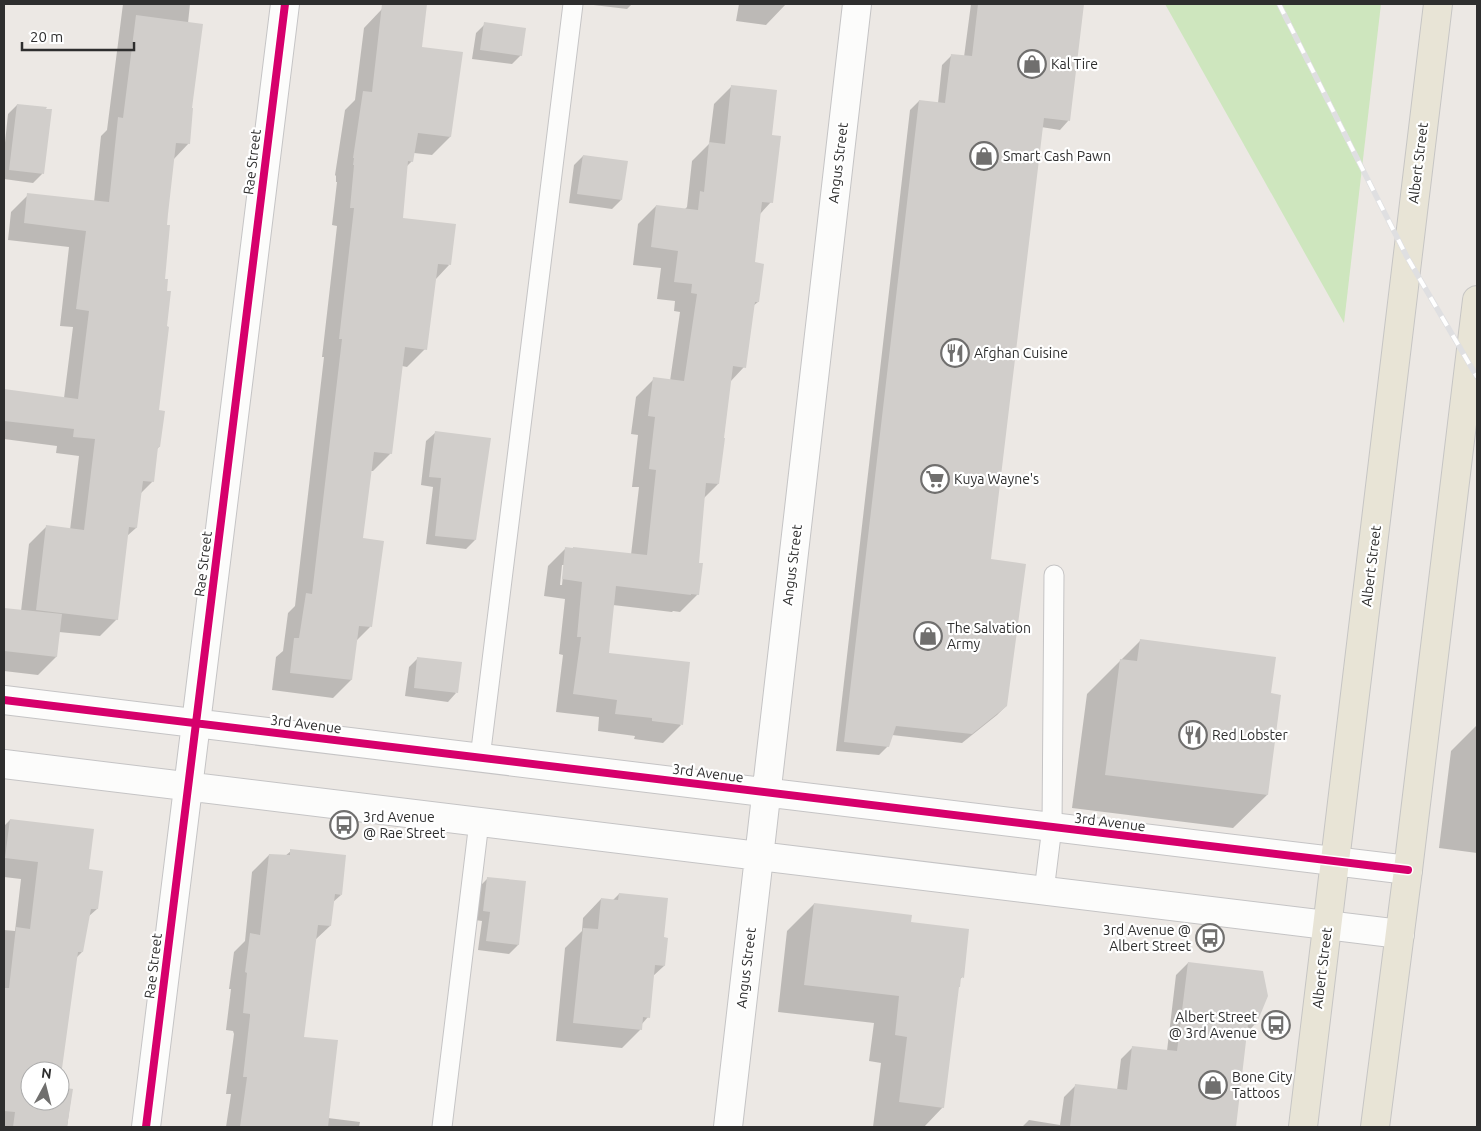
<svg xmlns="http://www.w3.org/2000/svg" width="1481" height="1131" viewBox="0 0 1481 1131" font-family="Ubuntu,sans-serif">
  <rect width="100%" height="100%" fill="#ece8e4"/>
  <path fill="#cee6be" d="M1165,4H1381L1344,323Z"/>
  <path fill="#0003" fill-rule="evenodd" d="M123,4H190L188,23L190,109L189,143L173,160L165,226L158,411L159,447L157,449L153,481L140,494L136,528L127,536L117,619L100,636L59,632L56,657L38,675L4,671V609L21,611L29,544L46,527L70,530L79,456L56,453L57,446L4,439V390L64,398L73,327L60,326L69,247L8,240L11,212L28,195L94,202L101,136L107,130Z
    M585,4H632L627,9Z
    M739,4H786L766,25L736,21Z
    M971,4H1082L1068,121L1060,130L1041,127L990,561L1006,706L997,715L962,743L892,735L888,746L879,755L836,751L910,110L919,101L938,103L942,65L951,56L964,57Z
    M382,9L420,48L462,53L450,137L432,155L414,153L412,161L406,167L401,219L449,265L435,280L425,349L407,367L402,366L391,453L373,471H370L362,540L370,627L356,641L351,680L333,698L272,690L276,657L283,651L288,613L295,606L324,357H322L337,226L332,225L337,182H336V176L335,175L345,110L355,100L364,28Z
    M485,24L521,55L512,64L472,59L476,33Z
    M732,86L770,136L771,202L760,214L754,264L758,302L753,306L744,367L730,382L718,484L704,498L697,564L698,594L680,612L673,611L672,612L613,605L608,654L681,725L663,743L634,739L635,736L598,731L599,717L556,712L563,655L559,654L565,599L544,596L548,566L566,548L631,555L639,487H632L638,435L631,434L636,397L654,379L670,381L680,312L674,311L675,301L657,299L661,268L633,265L638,224L656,206L684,210L687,207L692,161L709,144L714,104ZM562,565H564L562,585H560Z
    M17,105L50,110L42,174L33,183L4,179V152L8,114Z
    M583,156L621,200L612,209L569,203L574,165Z
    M435,433L475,540L466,549L426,544L433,487L421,485L426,441Z
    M1140,641L1270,695L1267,795L1233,828L1072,808L1087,694Z
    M418,658L456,693L448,702L405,696L409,667Z
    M1477,725V853L1439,848L1451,751Z
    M10,820L87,870L97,909L88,917L82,952L76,958L60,1074V1071H30V1101H60V1088L72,1090L67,1127H4V930L15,931L21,879L4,877V826Z
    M291,851L341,895L332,903L330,926L315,940L302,1038L328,1118L360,1122L359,1127H226L231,1094H226L234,1034L233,1031L226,1030L231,989H229L234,952L245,941L252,872L269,855L285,856Z
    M488,878L524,882L518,945L509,954L478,950L482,921L475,920L479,887Z
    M619,894L663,938L667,939L664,966L652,977L648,1017L641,1025L640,1030L622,1048L556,1041L565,948L582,931L583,918L601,899L612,901Z
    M814,904L910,923L962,977L959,981L943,1107L924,1127H873L881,1063L869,1061L874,1023L778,1012L787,931Z
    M1188,963L1255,1024L1246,1034L1234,1127H1022L1029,1120L1060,1125L1064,1097L1076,1085L1117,1090L1121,1059L1133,1047L1167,1051L1176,975Z"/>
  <path fill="#d1cecb" d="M382,4H427L422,47L463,52L451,137L418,133L413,162L408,161L403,218L456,224L451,265L438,264L427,350L405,347L392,454L374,452L363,538L384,541L372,627L359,626L352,680L290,673L294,638H299L306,593L312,594L342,339H339L354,208H350L354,165H353L354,158H353L363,91L372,92Z
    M978,4H1084L1070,121L1044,118L991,559L1026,564L1007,706L972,734L896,726L889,747L844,742L919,100L945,103L951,54L972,56Z
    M136,15L203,24L192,108H193L190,144L176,143L168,214L167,225H170L165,279H168L167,291H171L167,326L169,327L159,410L165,411L160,447H158L154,482L143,481L137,528L129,527L118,620L36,610L46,525L84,530L95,439L73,437L74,429L4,421V389L78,399L89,311L76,309L86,231L24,223L27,193L109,202L118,117L123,118Z
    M484,22L526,28L522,56L480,50Z
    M731,85L777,90L772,135L781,136L773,203L762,202L755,262L764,264L759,302H755L746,368L733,366L724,438H725L719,484L706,483L699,563H703L699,595L691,594V595L616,586L609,653L690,662L683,725L652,721V718L615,714L617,700L573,694L581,637H577L582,582L562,579L565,547L573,548V547L647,555L656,470L649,469L655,417L648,416L653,377L684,381L697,294L691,293L692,284L674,282L678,251L651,247L656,205L698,210L700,191L704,192L709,142L725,144Z
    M17,104L47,107L46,109H52L44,174L9,170Z
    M583,155L628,161L622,200L577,194Z
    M435,431L491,438L476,540L435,536L441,478L429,477Z
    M4,608L62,614L57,657L4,651Z
    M1140,639L1276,657L1271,693L1281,695L1268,795L1105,775L1120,659L1137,661Z
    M417,657L462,662L458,693L414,688Z
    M10,819L94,829L89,869L103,871L98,909H91L83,952H78L60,1083V1071H30V1101H60V1087L73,1089L67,1127H13L15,1112L4,1111V988H9L16,927L30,929L38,862L5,858Z
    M290,849L346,855L342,895L335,894L331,926L318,925L304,1037L338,1040L328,1127H240L247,1077H243L250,1016V1014L243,1013L247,973L245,972L250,933L260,935L269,854L290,855Z
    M487,877L526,881L519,945L486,941L490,912L483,911Z
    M619,893L668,898L664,937L668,938L665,966L655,965L650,1018L643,1017L642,1030L573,1023L583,928L598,929L601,898L618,900Z
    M814,903L912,915L911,922L969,929L964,978L961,977L960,987H959L944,1108L899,1102L907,1037L895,1035L899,996L804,985Z
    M1188,962L1263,971L1268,996L1256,1025L1248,1024L1236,1127H1070L1075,1084L1127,1090L1132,1046L1177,1051Z"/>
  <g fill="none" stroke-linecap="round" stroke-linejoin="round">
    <defs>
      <path id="lane" d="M480,758L573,4
        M1044,891L1052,827L1054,575
        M442,1127L479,822"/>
      <path id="street" d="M4,700L1408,870
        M4,764L1400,934
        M146,1127L285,4
        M728,1127L857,4"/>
      <path id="primary" d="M1303,1127L1438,4
        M1375,1127L1408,870L1477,300"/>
    </defs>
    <use href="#lane" stroke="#c5c4c5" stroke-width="21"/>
    <use href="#street" stroke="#c5c4c5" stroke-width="30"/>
    <use href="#primary" stroke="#c6c5c4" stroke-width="30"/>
    <use href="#lane" stroke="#fcfcfb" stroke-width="19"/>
    <use href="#street" stroke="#fcfcfb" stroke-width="28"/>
    <use href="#primary" stroke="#e8e4d6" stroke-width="28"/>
    <defs>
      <path id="rail" d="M1279,4L1407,257L1477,377"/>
    </defs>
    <use href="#rail" stroke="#dfdfe1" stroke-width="5.5"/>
    <use href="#rail" stroke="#fff" stroke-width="4" stroke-dasharray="11" stroke-linecap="butt"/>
    <defs>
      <path id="cycleway" d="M4,700L1408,870
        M146,1127L285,4"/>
    </defs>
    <use href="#cycleway" stroke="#fff" stroke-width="11"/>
    <use href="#cycleway" stroke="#d6006c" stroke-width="8"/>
  </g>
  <defs>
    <symbol id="shop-ring" viewBox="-11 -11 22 22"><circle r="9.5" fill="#fff" stroke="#706f6e" stroke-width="1.5"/><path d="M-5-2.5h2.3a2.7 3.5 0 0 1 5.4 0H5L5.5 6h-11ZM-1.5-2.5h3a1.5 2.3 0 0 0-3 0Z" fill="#706f6e"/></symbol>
    <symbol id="restaurant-ring" viewBox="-11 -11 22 22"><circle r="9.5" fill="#fff" stroke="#706f6e" stroke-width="1.5"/><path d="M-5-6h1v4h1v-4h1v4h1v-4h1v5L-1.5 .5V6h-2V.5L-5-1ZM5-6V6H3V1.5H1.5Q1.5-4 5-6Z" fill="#706f6e"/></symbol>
    <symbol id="supermarket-ring" viewBox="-11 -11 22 22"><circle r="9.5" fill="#fff" stroke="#706f6e" stroke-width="1.5"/><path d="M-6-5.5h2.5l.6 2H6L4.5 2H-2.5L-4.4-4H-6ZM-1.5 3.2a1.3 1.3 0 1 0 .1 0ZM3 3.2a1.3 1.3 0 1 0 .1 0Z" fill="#706f6e"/></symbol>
    <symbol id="bus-ring" viewBox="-11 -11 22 22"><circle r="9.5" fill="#fff" stroke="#706f6e" stroke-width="1.5"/><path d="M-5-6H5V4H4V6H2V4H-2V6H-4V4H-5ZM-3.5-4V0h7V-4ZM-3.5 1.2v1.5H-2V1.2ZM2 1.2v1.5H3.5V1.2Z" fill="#706f6e"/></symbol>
  </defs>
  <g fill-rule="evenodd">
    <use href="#shop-ring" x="1016" y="48" width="32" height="32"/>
    <use href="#shop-ring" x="968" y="140" width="32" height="32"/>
    <use href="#restaurant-ring" x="939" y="337" width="32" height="32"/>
    <use href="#supermarket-ring" x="919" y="463" width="32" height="32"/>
    <use href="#shop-ring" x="912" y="620" width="32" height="32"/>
    <use href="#restaurant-ring" x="1177" y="719" width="32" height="32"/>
    <use href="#bus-ring" x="328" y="809" width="32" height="32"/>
    <use href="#bus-ring" x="1194" y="922" width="32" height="32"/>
    <use href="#bus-ring" x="1260" y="1009" width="32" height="32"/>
    <use href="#shop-ring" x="1197" y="1069" width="32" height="32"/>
  </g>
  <g text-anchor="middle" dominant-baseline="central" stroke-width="4.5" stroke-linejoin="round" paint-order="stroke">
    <g font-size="14" fill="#2e2e2e" stroke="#fff" text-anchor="start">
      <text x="1051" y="64">Kal Tire</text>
      <text x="1003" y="156">Smart Cash Pawn</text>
      <text x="974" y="353">Afghan Cuisine</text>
      <text x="954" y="479">Kuya Wayne's</text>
      <text x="947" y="628">The Salvation<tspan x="947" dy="16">Army</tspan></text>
      <text x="1212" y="735">Red Lobster</text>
      <text x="363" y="817">3rd Avenue<tspan x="363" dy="16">@ Rae Street</tspan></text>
      <text x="1191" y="930" text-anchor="end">3rd Avenue @<tspan x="1191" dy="16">Albert Street</tspan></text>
      <text x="1257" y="1017" text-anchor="end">Albert Street<tspan x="1257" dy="16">@ 3rd Avenue</tspan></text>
      <text x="1232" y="1077">Bone City<tspan x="1232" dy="16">Tattoos</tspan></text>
    </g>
    <g font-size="14" fill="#2e2e2e" stroke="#fff">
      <text transform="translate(252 162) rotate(-83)">Rae Street</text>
      <text transform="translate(838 163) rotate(-83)">Angus Street</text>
      <text transform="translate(1418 163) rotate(-83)">Albert Street</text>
      <text transform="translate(203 564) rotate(-83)">Rae Street</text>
      <text transform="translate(792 565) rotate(-83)">Angus Street</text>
      <text transform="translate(1371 566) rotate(-83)">Albert Street</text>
      <text transform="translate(306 724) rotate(7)">3rd Avenue</text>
      <text transform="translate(708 773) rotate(7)">3rd Avenue</text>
      <text transform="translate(1110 822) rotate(7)">3rd Avenue</text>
      <text transform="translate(153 966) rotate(-83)">Rae Street</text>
      <text transform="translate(746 968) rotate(-83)">Angus Street</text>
      <text transform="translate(1322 968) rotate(-83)">Albert Street</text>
    </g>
  </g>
  <rect width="1481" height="1131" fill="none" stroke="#2e2e2e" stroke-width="10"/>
  <g transform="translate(45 1086) rotate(7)"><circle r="24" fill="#ffffff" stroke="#ababab"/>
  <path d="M0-4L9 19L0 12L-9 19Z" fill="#706f6e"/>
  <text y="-8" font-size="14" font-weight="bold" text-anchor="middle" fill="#2e2e2e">N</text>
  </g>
  <path d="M22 42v8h112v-8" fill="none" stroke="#2e2e2e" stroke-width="2.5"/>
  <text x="30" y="42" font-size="15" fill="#2e2e2e" stroke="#ffffff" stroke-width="4" paint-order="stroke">20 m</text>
</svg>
